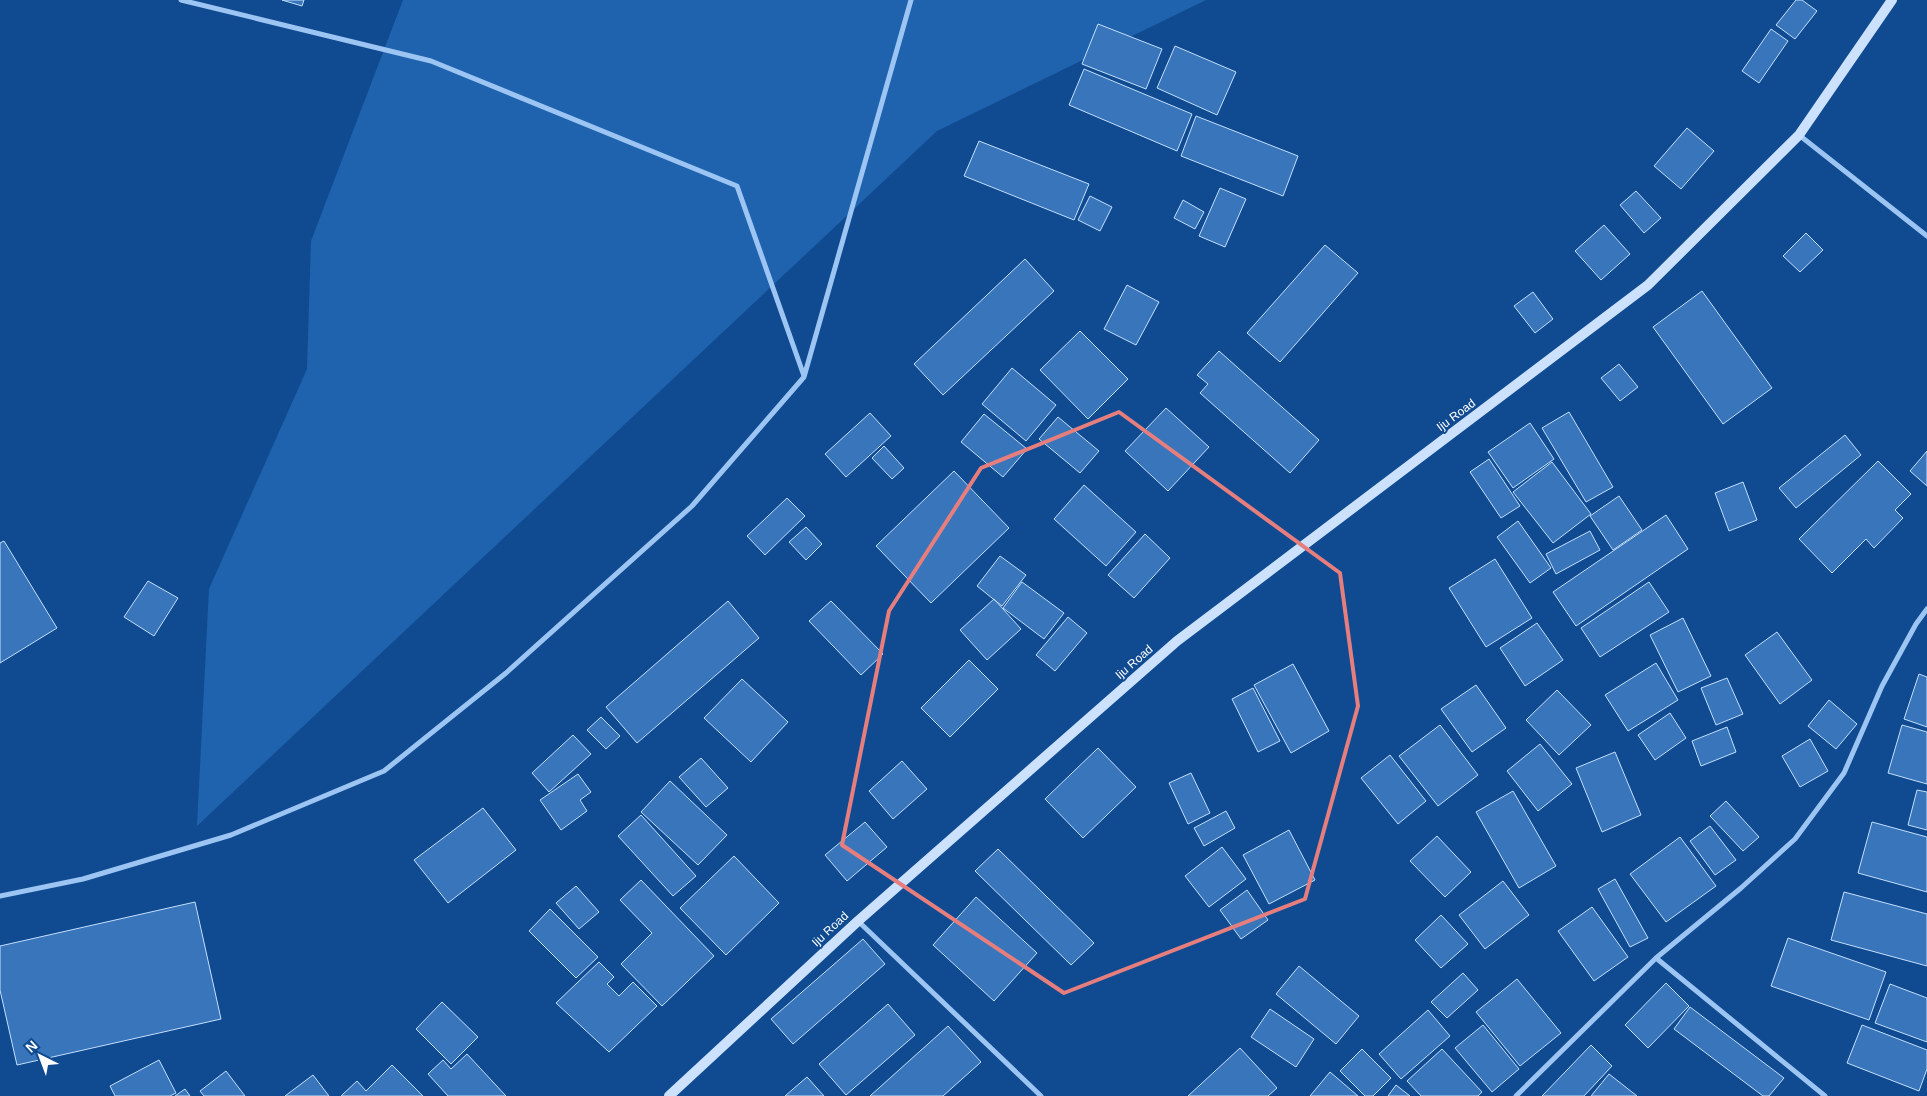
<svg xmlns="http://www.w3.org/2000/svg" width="1927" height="1096" viewBox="0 0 1927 1096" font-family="Arial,sans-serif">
  <rect width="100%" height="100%" fill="#104b91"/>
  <path fill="#1f63ae" d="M403,0H1206L937,131L197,826L209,589L307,369L311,241Z"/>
  <path fill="#3975ba" stroke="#c3dffd" d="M282,0H304L302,6Z
    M1796,0H1802L1817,11L1795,39L1776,25Z
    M1098,24L1162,49L1146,89L1082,64Z
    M1771,29L1788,41L1759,83L1742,71Z
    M1175,46L1236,72L1217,115L1157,88Z
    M1084,69L1192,114L1177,151L1069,105Z
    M1196,116L1298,156L1283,196L1181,156Z
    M1687,128L1714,151L1681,189L1654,166Z
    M979,141L1089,184L1074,220L964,176Z
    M1220,188L1246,199L1225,247L1199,236Z
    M1636,191L1661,218L1644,233L1620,205Z
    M1090,196L1112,207L1100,231L1078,220Z
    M1183,200L1204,212L1195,229L1174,218Z
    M1604,225L1630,254L1601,280L1575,251Z
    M1806,233L1823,250L1800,272L1783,256Z
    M1325,245L1358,273L1280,362L1247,333Z
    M1025,259L1054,291L943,395L914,364Z
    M1127,285L1159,302L1136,345L1104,329Z
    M1702,291L1772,388L1723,424L1653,327Z
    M1533,292L1553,319L1535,333L1514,306Z
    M1080,331L1128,379L1088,419L1040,370Z
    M1219,351L1319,440L1290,473L1200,393L1208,384L1197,375Z
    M1619,364L1638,387L1620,401L1601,378Z
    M1012,368L1056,405L1026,441L982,404Z
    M1166,408L1209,447L1168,491L1125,451Z
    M1569,412L1613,487L1586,502L1542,428Z
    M870,413L891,436L846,477L825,454Z
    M984,414L1027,449L1003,477L961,442Z
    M1058,417L1099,451L1080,473L1039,439Z
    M1530,423L1554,459L1513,488L1488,452Z
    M1845,435L1861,455L1796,508L1779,488Z
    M884,446L904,468L892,479L872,458Z
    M1927,451V486L1910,471Z
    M1489,459L1520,506L1501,518L1470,472Z
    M1878,461L1911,494L1895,510L1903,518L1874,548L1866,539L1832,573L1799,539Z
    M1552,462L1591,514L1553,543L1513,492Z
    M954,471L1009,528L931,603L876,546Z
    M1743,482L1757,520L1729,531L1715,493Z
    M1084,485L1136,532L1106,566L1054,519Z
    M1619,496L1642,530L1613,550L1590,516Z
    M787,498L805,516L765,555L747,536Z
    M1666,515L1688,549L1576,626L1553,592Z
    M1518,521L1551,568L1530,583L1497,537Z
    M806,527L822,544L806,560L789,542Z
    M1590,531L1600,550L1556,574L1546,554Z
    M1145,534L1170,558L1134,598L1108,575Z
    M4,541L57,628L0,663V543Z
    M1000,556L1026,575L1002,606L977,586Z
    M1495,559L1532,618L1486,647L1449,588Z
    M148,581L178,598L154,636L124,617Z
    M1022,582L1064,613L1044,639L1003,608Z
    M1649,582L1669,612L1600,657L1581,628Z
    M994,599L1021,629L987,660L960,630Z
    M728,601L759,638L637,743L606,707Z
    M831,601L883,654L861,675L809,621Z
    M1068,617L1087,633L1055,671L1036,655Z
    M1683,618L1711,676L1678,692L1650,635Z
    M1537,623L1563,660L1525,686L1500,648Z
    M1777,632L1812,680L1780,704L1745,655Z
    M969,660L998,689L950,737L921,708Z
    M1656,663L1678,700L1628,731L1605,695Z
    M1293,664L1329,731L1291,753L1254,685Z
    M1919,674L1927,677V727L1904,719Z
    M1727,678L1743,714L1716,725L1701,688Z
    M742,679L788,722L751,762L704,718Z
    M1476,685L1506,728L1472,752L1441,709Z
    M1253,688L1280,741L1258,752L1232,699Z
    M1557,690L1591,725L1559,755L1526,720Z
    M1829,700L1857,724L1836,749L1808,726Z
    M1670,713L1686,738L1655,760L1638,735Z
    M601,717L620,736L606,749L587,730Z
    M1440,725L1478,775L1438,806L1399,756Z
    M1902,725L1927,732V784L1888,773Z
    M1727,727L1736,752L1701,766L1692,741Z
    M573,735L591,754L549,792L532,773Z
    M1810,739L1828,771L1800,787L1782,756Z
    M1540,744L1572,784L1538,811L1507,771Z
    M1098,748L1136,787L1083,838L1045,799Z
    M1615,752L1641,815L1602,832L1576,768Z
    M1390,755L1426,801L1398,824L1361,778Z
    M701,758L728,788L706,807L679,777Z
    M902,761L927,789L893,819L869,791Z
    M1191,773L1210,813L1188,824L1169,783Z
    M578,774L591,792L580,800L587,811L561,830L540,800Z
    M670,781L727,835L698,865L641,812Z
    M1917,790L1927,792V830L1908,825Z
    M1513,791L1556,866L1519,888L1476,812Z
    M1726,801L1759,837L1743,851L1710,816Z
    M483,808L516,850L448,903L414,860Z
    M1226,811L1235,828L1204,846L1194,828Z
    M641,815L696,876L673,896L618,836Z
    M865,822L887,847L847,881L825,855Z
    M1872,822L1927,837V892L1858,873Z
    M1710,826L1736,860L1715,875L1690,841Z
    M1289,830L1315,880L1269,904L1243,855Z
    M1437,836L1471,872L1445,897L1410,861Z
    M1680,837L1716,886L1666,922L1630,874Z
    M1222,847L1246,879L1209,907L1185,876Z
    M998,849L1094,943L1071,965L975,871Z
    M734,856L779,903L726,955L680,908Z
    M1615,879L1648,938L1630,947L1598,889Z
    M641,880L714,956L662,1006L621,964L652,933L620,900Z
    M1503,881L1529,915L1485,949L1459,915Z
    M576,886L599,912L579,929L556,903Z
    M1247,890L1268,920L1241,939L1220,910Z
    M1844,892L1927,914V966L1831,940Z
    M976,897L1037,953L994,1001L933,945Z
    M195,902L221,1019L17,1065L0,990V946Z
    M1592,907L1628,957L1594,981L1558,931Z
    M550,909L598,957L576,978L529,931Z
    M1441,915L1468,944L1441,968L1415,940Z
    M1788,938L1886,972L1869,1020L1771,986Z
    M863,939L885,964L793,1044L771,1019Z
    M599,962L614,977L607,984L619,996L633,982L657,1006L609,1052L556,1003Z
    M1299,966L1359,1016L1336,1044L1276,994Z
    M1463,973L1478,990L1447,1018L1431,1002Z
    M1517,979L1561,1033L1520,1066L1476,1012Z
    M1666,983L1689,1006L1648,1048L1625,1025Z
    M1890,984L1927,998V1042L1875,1023Z
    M442,1002L478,1037L451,1064L416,1029Z
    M888,1004L915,1035L846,1095L819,1064Z
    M1690,1007L1784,1078L1769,1096H1763L1674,1029Z
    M1270,1009L1314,1039L1296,1067L1251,1037Z
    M1428,1010L1450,1036L1401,1079L1379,1054Z
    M1483,1025L1519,1069L1492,1092L1455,1048Z
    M1862,1025L1927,1050V1069L1919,1091L1847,1063Z
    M948,1026L981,1062L943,1096H870Z
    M1591,1045L1612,1066L1584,1096H1542Z
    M1240,1048L1277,1088L1268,1096H1188Z
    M1362,1049L1391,1078L1373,1096H1365L1340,1071Z
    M1442,1049L1482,1092L1478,1096H1421L1407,1081Z
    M467,1054L506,1096H448L428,1074L443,1060L451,1069Z
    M159,1060L176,1093L170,1096H115L110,1086Z
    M392,1065L423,1096H341L357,1081L366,1091Z
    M226,1071L245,1096H204L200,1091Z
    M1330,1072L1358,1096H1310Z
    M1609,1074L1637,1096H1591Z
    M313,1075L329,1096H285Z
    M807,1077L824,1096H785Z
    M1396,1085L1410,1096H1388Z
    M185,1089L190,1096H175Z"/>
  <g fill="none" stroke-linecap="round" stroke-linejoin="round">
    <path stroke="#9cc5f3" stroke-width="5" d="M181,0L431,61L737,186L804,376
      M1799,135L1927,236
      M0,896L83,879L231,835L384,771L506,673L692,506L804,377L911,0
      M858,921L1041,1096
      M1656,958L1825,1096
      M1516,1096L1656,958L1741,888L1795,839L1844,773L1882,686L1916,624L1927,609"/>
    <path stroke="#cbe1fd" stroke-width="10" d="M669,1096L858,921L1177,641L1648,285L1799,135L1892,0"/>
  </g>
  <path fill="none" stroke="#e67e7e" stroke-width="4" stroke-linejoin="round" d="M1119,412L1340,573L1358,706L1305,899L1064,993L842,845L889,611L981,468Z"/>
  <g text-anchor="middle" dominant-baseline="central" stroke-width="4" stroke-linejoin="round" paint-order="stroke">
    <g font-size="12" fill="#fff" stroke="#104b91">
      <text transform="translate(1456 415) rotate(-37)">Iju Road</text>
      <text transform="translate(1134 662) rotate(-41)">Iju Road</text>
      <text transform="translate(830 929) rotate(-43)">Iju Road</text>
    </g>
  </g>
  <g transform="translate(40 1056) rotate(318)" stroke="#104b91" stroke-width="4" paint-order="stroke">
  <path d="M0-4L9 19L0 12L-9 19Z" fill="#ffffff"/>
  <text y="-8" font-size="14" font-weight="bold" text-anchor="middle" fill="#ffffff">N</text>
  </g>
</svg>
